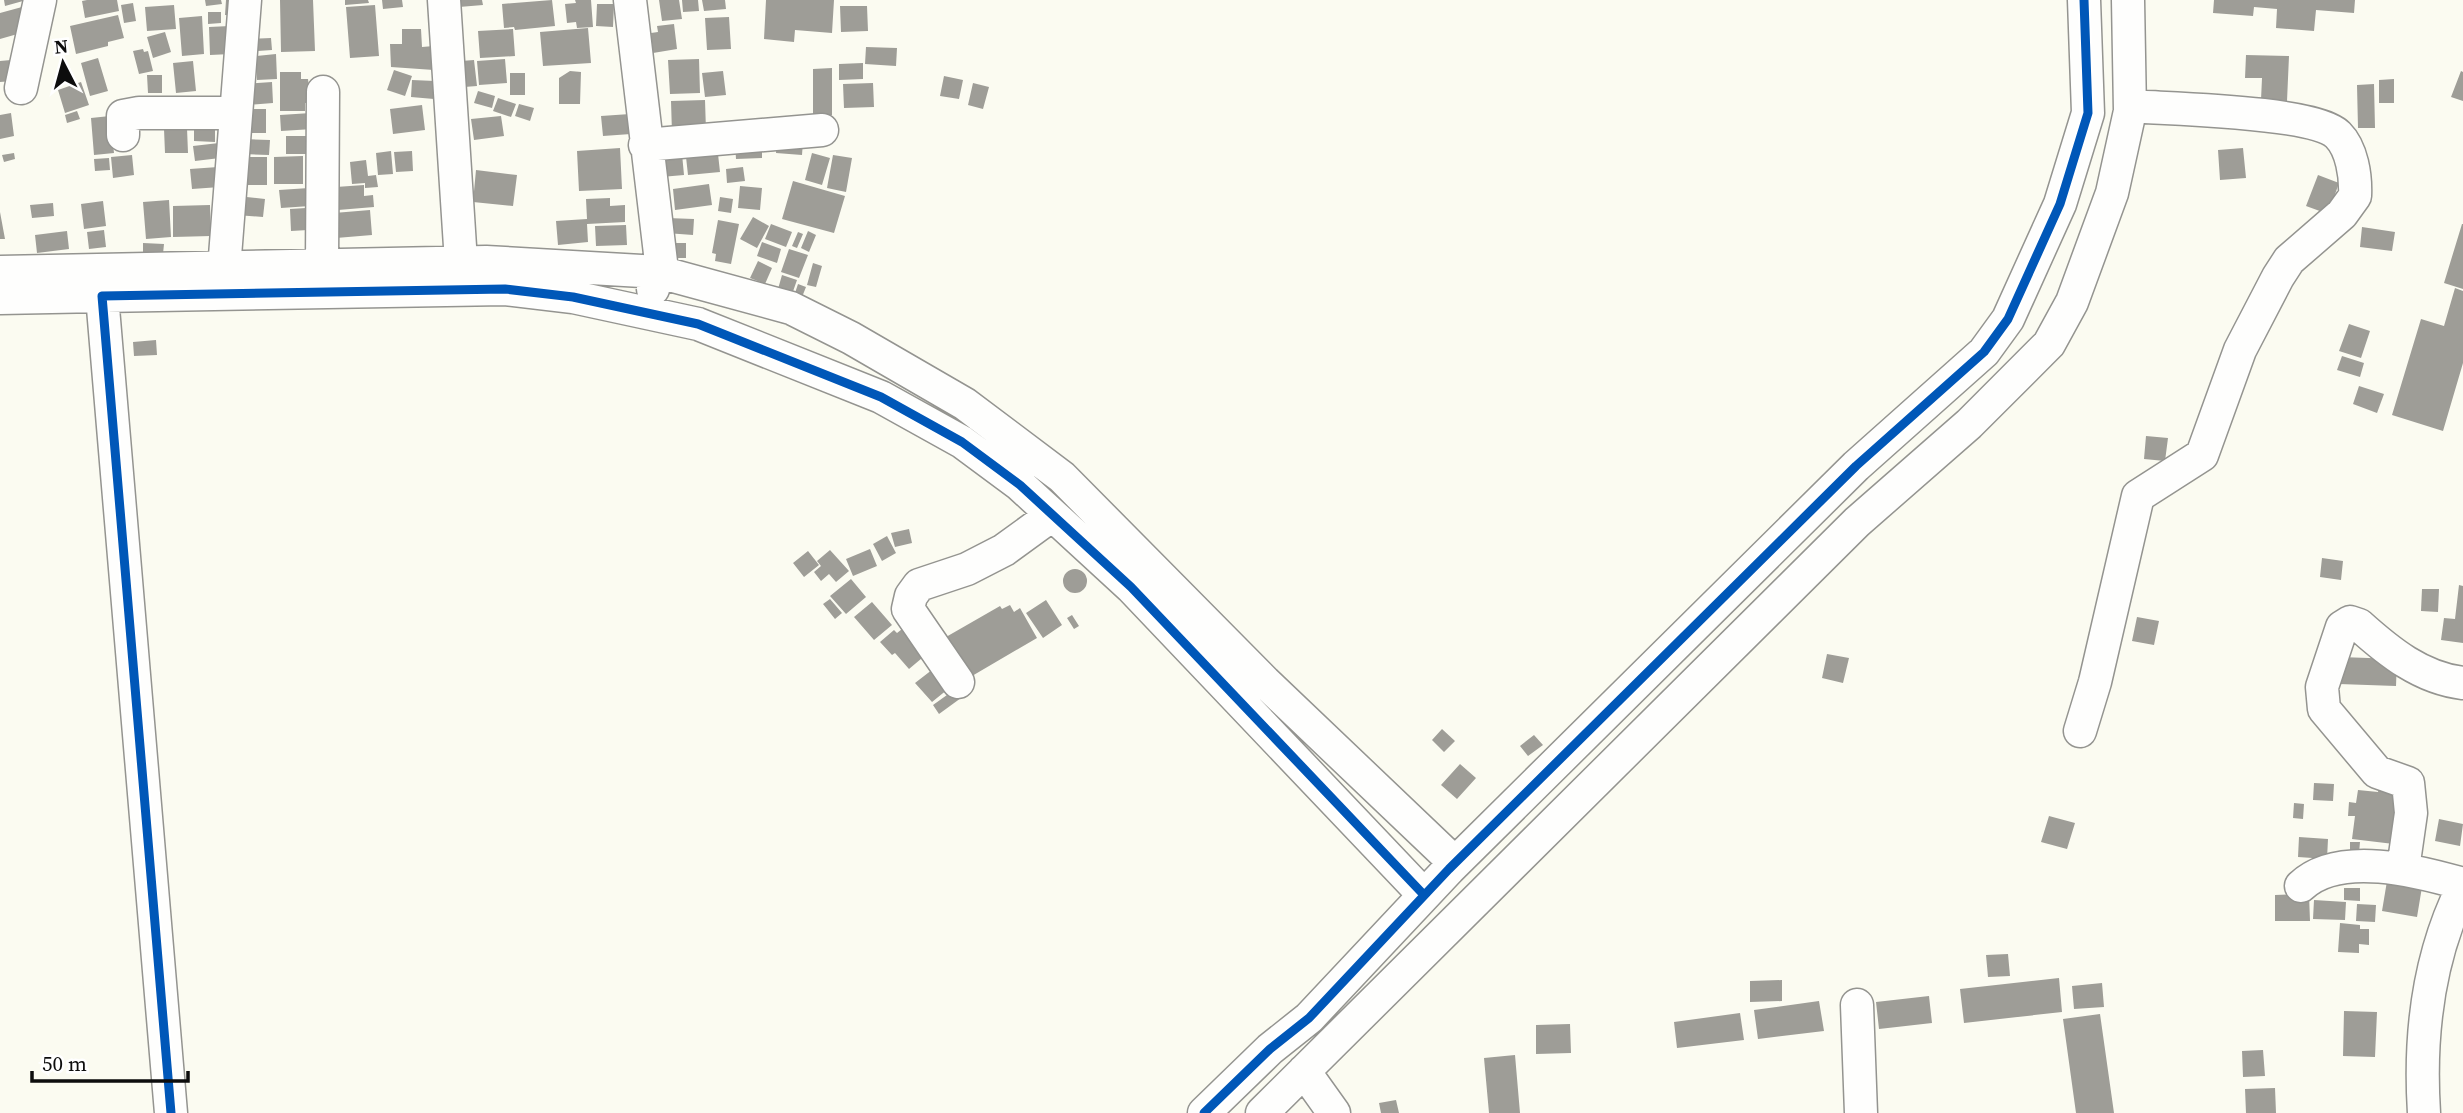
<svg xmlns="http://www.w3.org/2000/svg" width="2463" height="1113" viewBox="0 0 2463 1113" font-family="'Source Serif 4',serif">
  <rect width="100%" height="100%" fill="#fbfbf1"/>
  <path fill="#9e9d97" d="M4,0H23V1L5,6Z
    M87,0H117L119,11L85,18L82,1Z
    M205,0H221L222,4L206,6Z
    M226,0H242L241,16L225,15Z
    M280,0H313L315,51L281,52Z
    M345,0H368L369,3L345,5Z
    M382,0H402L403,7L383,9Z
    M458,0H482L483,5L459,7Z
    M552,0L555,26L515,30L514,27L504,28L502,4Z
    M575,0H591L593,27L577,28L576,22L567,23L565,4L576,3Z
    M659,0H679L682,19L662,21Z
    M682,0H698L699,11L683,12Z
    M702,0H725L726,9L704,11Z
    M766,0H834L832,33L795,30L794,42L764,39Z
    M2214,0H2355L2354,13L2316,10L2314,31L2276,28L2277,9L2254,7L2253,16L2213,13Z
    M133,3L136,21L124,23L121,5Z
    M597,4H614L613,27L596,26Z
    M174,5L176,29L147,31L145,7Z
    M375,5L379,56L350,58L346,7Z
    M840,6H867L868,31L841,32Z
    M22,7L28,31L0,39V13Z
    M208,12H221V23L208,24Z
    M118,15L124,38L108,42V46L76,54L70,26Z
    M202,16L204,54L182,56L179,18Z
    M729,17L731,49L707,50L705,18Z
    M674,24L677,49L653,53L651,33L658,32L657,26Z
    M230,26L231,54L210,55L209,27Z
    M588,28L591,63L543,66L540,32Z
    M402,29H421L422,47L434,46V70L391,67L390,44H402Z
    M513,29L515,56L480,58L478,31Z
    M165,32L171,52L153,58L147,37Z
    M271,38L272,50L245,52L244,39Z
    M866,47L897,48L896,66L865,64Z
    M143,49L144,52L148,51L153,71L139,74L133,51Z
    M276,54L277,79L257,80L256,65H248L247,57Z
    M2246,55L2289,56L2287,101L2261,100L2262,78H2245Z
    M98,58L108,91L90,96L81,63Z
    M505,59L507,83L479,85L477,61Z
    M699,59L700,93L670,94L668,60Z
    M11,60L13,81L0,82V61Z
    M474,60L477,86L464,87L461,61Z
    M193,61L196,91L176,93L173,63Z
    M863,63V79L839,80V64Z
    M832,68V115H813V69Z
    M394,70L412,76L405,96L387,90Z
    M570,71L581,72L580,104H559V78Z
    M723,71L726,95L705,97L702,73Z
    M2461,71L2463,72V101L2451,97Z
    M280,72H301V79H308L311,103H305V111H280Z
    M510,73H525V95H510Z
    M147,75H162V93H148Z
    M944,76L963,80L959,99L940,96Z
    M2394,79V103H2379V80Z
    M412,80L435,81L434,99L411,97Z
    M81,82L89,105L65,113L58,90Z
    M272,82L273,103L246,105L244,84Z
    M873,83L874,107L844,108L843,84Z
    M973,83L989,87L983,109L968,105Z
    M2374,84L2375,128H2358L2357,85Z
    M478,91L495,96L492,108L474,103Z
    M498,98L516,104L511,117L493,111Z
    M705,100L706,131L672,133L671,101Z
    M519,104L534,108L530,121L515,116Z
    M422,105L425,130L393,134L390,109Z
    M245,109H266V133H244Z
    M77,111L80,119L67,123L65,115Z
    M11,113L14,136L0,139V115Z
    M311,113L313,129L281,131L280,115Z
    M630,114L631,134L603,136L601,116Z
    M110,116L114,153L94,155L91,118Z
    M501,116L504,136L474,140L471,119Z
    M194,122H215V142L194,141Z
    M187,128L188,153H165L164,129Z
    M286,136H312V154H286Z
    M777,138L803,141L802,155L776,153Z
    M243,139L270,140L269,155L243,154Z
    M762,142V158L736,159L735,143Z
    M219,143L220,158L195,161L193,146Z
    M620,148L622,189L579,191L577,151Z
    M2243,148L2246,178L2220,180L2218,150Z
    M391,151L393,174L378,175L376,153Z
    M412,151L413,171L396,172L394,152Z
    M14,153L15,159L4,162L2,155Z
    M812,153L830,158L822,185L805,180Z
    M682,154L684,175L661,177L659,156Z
    M718,154L720,172L688,175L686,157Z
    M132,155L134,175L113,178L111,157Z
    M833,155L852,158L846,192L827,188Z
    M303,156V184H274V157Z
    M238,157H267V185H238Z
    M109,158L110,170L95,171L94,159Z
    M366,160L368,176L376,175L378,187L365,188V183L352,184L350,162Z
    M218,167L220,187L192,189L190,169Z
    M743,167L745,181L727,183L726,169Z
    M476,170L517,175L513,206L473,202Z
    M2318,175L2339,183L2328,214L2306,206Z
    M793,181L845,196L834,233L782,219Z
    M709,184L712,205L675,210L673,189Z
    M364,185V196L373,195L374,207L338,210L336,187Z
    M740,186L762,188L760,210L738,208Z
    M309,188L310,206L281,208L279,190Z
    M237,196L265,199L263,217L236,215Z
    M720,197L733,199L731,213L718,211Z
    M610,198V206L625,205V222L587,224L588,242L558,245L556,221L587,219L586,199Z
    M169,200L171,237L146,239L143,202Z
    M103,201L106,226L84,229L81,204Z
    M53,203L54,216L32,218L30,205Z
    M210,205L211,236L173,237V206Z
    M306,208L308,230L291,231L290,209Z
    M370,210L372,235L336,238L334,213Z
    M0,212L5,239H0Z
    M753,217L769,226L757,248L740,239Z
    M667,218L694,219L693,235L666,233Z
    M718,220L739,224L731,264L715,261L716,254L712,253Z
    M771,224L792,232L786,247L765,239Z
    M2462,224H2463V289L2444,283Z
    M626,225L627,245L596,246L595,226Z
    M2362,227L2395,232L2392,251L2360,247Z
    M104,230L106,247L89,249L87,232Z
    M67,231L69,249L37,253L35,235Z
    M808,231L816,235L809,252L801,248Z
    M798,232L803,234L797,248L792,246Z
    M762,242L781,249L777,263L757,256Z
    M143,243L164,244L163,254L143,253Z
    M675,243H686V258H675Z
    M789,249L808,255L799,278L781,272Z
    M758,261L772,268L765,284L750,278Z
    M813,263L822,266L816,287L807,285Z
    M782,275L797,280L790,300L776,296Z
    M798,284L806,287L800,302L793,299Z
    M2455,288L2463,291V363L2443,431L2392,415L2421,319L2444,326Z
    M2349,324L2370,331L2361,358L2339,351Z
    M156,340L157,355L134,356L133,342Z
    M2342,356L2364,363L2360,377L2337,370Z
    M2359,386L2384,394L2377,413L2353,404Z
    M2146,436L2168,438L2165,461L2144,459Z
    M909,529L912,543L895,547L891,533Z
    M887,536L896,553L882,561L873,544Z
    M870,549L877,566L853,576L846,559Z
    M830,550L849,571L836,582L829,574L821,581L814,572L821,566L817,561Z
    M808,551L819,565L804,577L793,563Z
    M2322,558L2343,561L2341,580L2320,577Z
    M1063 581a12 12 0 1 1 24 0a12 12 0 1 1-24 0Z
    M851,579L866,597L846,614L830,596Z
    M2459,585L2463,586V643L2441,640L2444,618L2455,619Z
    M2422,589H2439L2438,612L2421,611Z
    M830,599L842,613L835,619L823,604Z
    M1046,600L1062,625L1043,638L1026,613Z
    M872,602L892,625L874,640L854,617Z
    M1010,605L1014,612L1020,608L1037,638L972,676L969,670L961,675L946,637L1000,606L1002,609Z
    M1072,615L1079,626L1074,629L1067,618Z
    M2137,617L2159,621L2154,645L2132,641Z
    M906,626L928,653L909,669L895,653L892,655L880,642L894,630L897,633Z
    M1827,654L1849,658L1843,683L1822,678Z
    M2340,657L2397,659L2396,686L2339,684Z
    M937,666L953,685L932,702L915,683Z
    M954,690L961,698L939,714L933,705Z
    M1442,729L1455,741L1444,752L1432,740Z
    M1534,735L1543,745L1528,756L1520,746Z
    M1460,764L1476,778L1457,799L1441,785Z
    M2314,783L2334,784L2333,801L2313,800Z
    M2379,786L2407,796L2402,845L2352,839L2355,816H2348L2349,802L2356,803L2358,790L2378,792Z
    M2294,803L2304,804L2303,819L2293,818Z
    M2049,816L2075,823L2067,849L2041,842Z
    M2439,819L2463,824L2460,846L2435,841Z
    M2299,837L2328,839L2327,859L2298,857Z
    M2350,842H2360L2359,853H2350Z
    M2387,881L2422,887L2417,917L2382,911Z
    M2344,888H2360V901L2344,900Z
    M2309,894L2310,921H2275V895Z
    M2314,900L2346,902L2345,920L2313,919Z
    M2357,904L2376,905L2375,922L2356,921Z
    M2340,923L2360,925V929H2369V945L2359,944V953L2338,952Z
    M2008,954L2010,976L1988,977L1986,955Z
    M2059,978L2062,1012L1964,1023L1960,989Z
    M1782,980V1001L1750,1002V981Z
    M2102,983L2104,1007L2074,1009L2072,986Z
    M1929,996L1932,1023L1879,1029L1876,1002Z
    M1819,1001L1824,1031L1758,1039L1754,1010Z
    M2344,1011L2377,1012L2375,1057L2343,1056Z
    M1740,1013L1744,1040L1677,1048L1674,1022Z
    M2100,1014L2114,1113H2076L2063,1019Z
    M1570,1024L1571,1053L1536,1054V1025Z
    M2263,1050L2265,1076L2243,1077L2242,1051Z
    M1515,1055L1520,1113H1489L1484,1058Z
    M2275,1088L2276,1113H2246L2245,1089Z
    M1396,1100L1399,1113H1381L1379,1103Z"/>
  <g fill="none" stroke-linecap="round" stroke-linejoin="round">
    <defs>
      <path id="minor" d="M444,0L461,262
        M630,0L661,262L653,289
        M21,88L40,0
        M123,135V116L139,113H236
        M645,145L822,130
        M322,266L323,92
        M224,269L245,0
        M0,272L486,262L659,272L791,308L851,338L965,404L1062,477L1265,682L1455,863
        M0,298L102,296L100,277
        M958,682L908,609L911,596L919,585L967,569L1004,550L1052,515
        M2080,731L2095,682L2138,496L2202,455L2240,350L2278,277L2289,260L2342,214L2355,196C2356,176 2352,149 2338,135C2314,111 2169,109 2130,106
        M2403,869L2411,813L2408,783L2377,772L2324,709L2322,687L2342,627L2350,622L2359,625C2389,652 2421,678 2463,683
        M2301,886C2339,850 2418,871 2463,884
        M1857,1005L1861,1113
        M1304,1071L1334,1113
        M171,1113L102,296L505,289L573,297L698,324L881,397L962,442L1020,485L1131,587L1424,895
        M1204,1113L1270,1049L1309,1018L1449,869L1856,466L1984,352L2008,319L2060,204L2088,113L2084,0
        M1262,1113L1857,522L1969,424L2049,344L2072,302L2112,193L2130,111L2128,0
        M2424,1113C2419,1035 2428,957 2463,887"/>
    </defs>
    <use href="#minor" stroke="#949490" stroke-width="35"/>
    <use href="#minor" stroke="#fefefd" stroke-width="32"/>
    <defs>
      <path id="cycleway" d="M171,1113L102,296L505,289L573,297L698,324L881,397L962,442L1020,485L1131,587L1424,895
        M1204,1113L1270,1049L1309,1018L1449,869L1856,466L1984,352L2008,319L2060,204L2088,113L2084,0"/>
    </defs>
    <use href="#cycleway" stroke="#fff" stroke-width="13"/>
    <use href="#cycleway" stroke="#0057b8" stroke-width="9"/>
  </g>
  <g transform="translate(63 63) rotate(354)" stroke="#ffffff" stroke-width="5" paint-order="stroke">
  <path d="M0-5L12 26L0 18L-12 26Z" fill="#0d0d0d"/>
  <text y="-10" font-size="19" font-weight="bold" text-anchor="middle" fill="#0d0d0d">N</text>
  </g>
  <path d="M32 1071v10h156v-10" fill="none" stroke="#0d0d0d" stroke-width="3.5"/>
  <text x="42" y="1071" font-size="21" fill="#0d0d0d" stroke="#ffffff" stroke-width="5" paint-order="stroke">50 m</text>
</svg>
